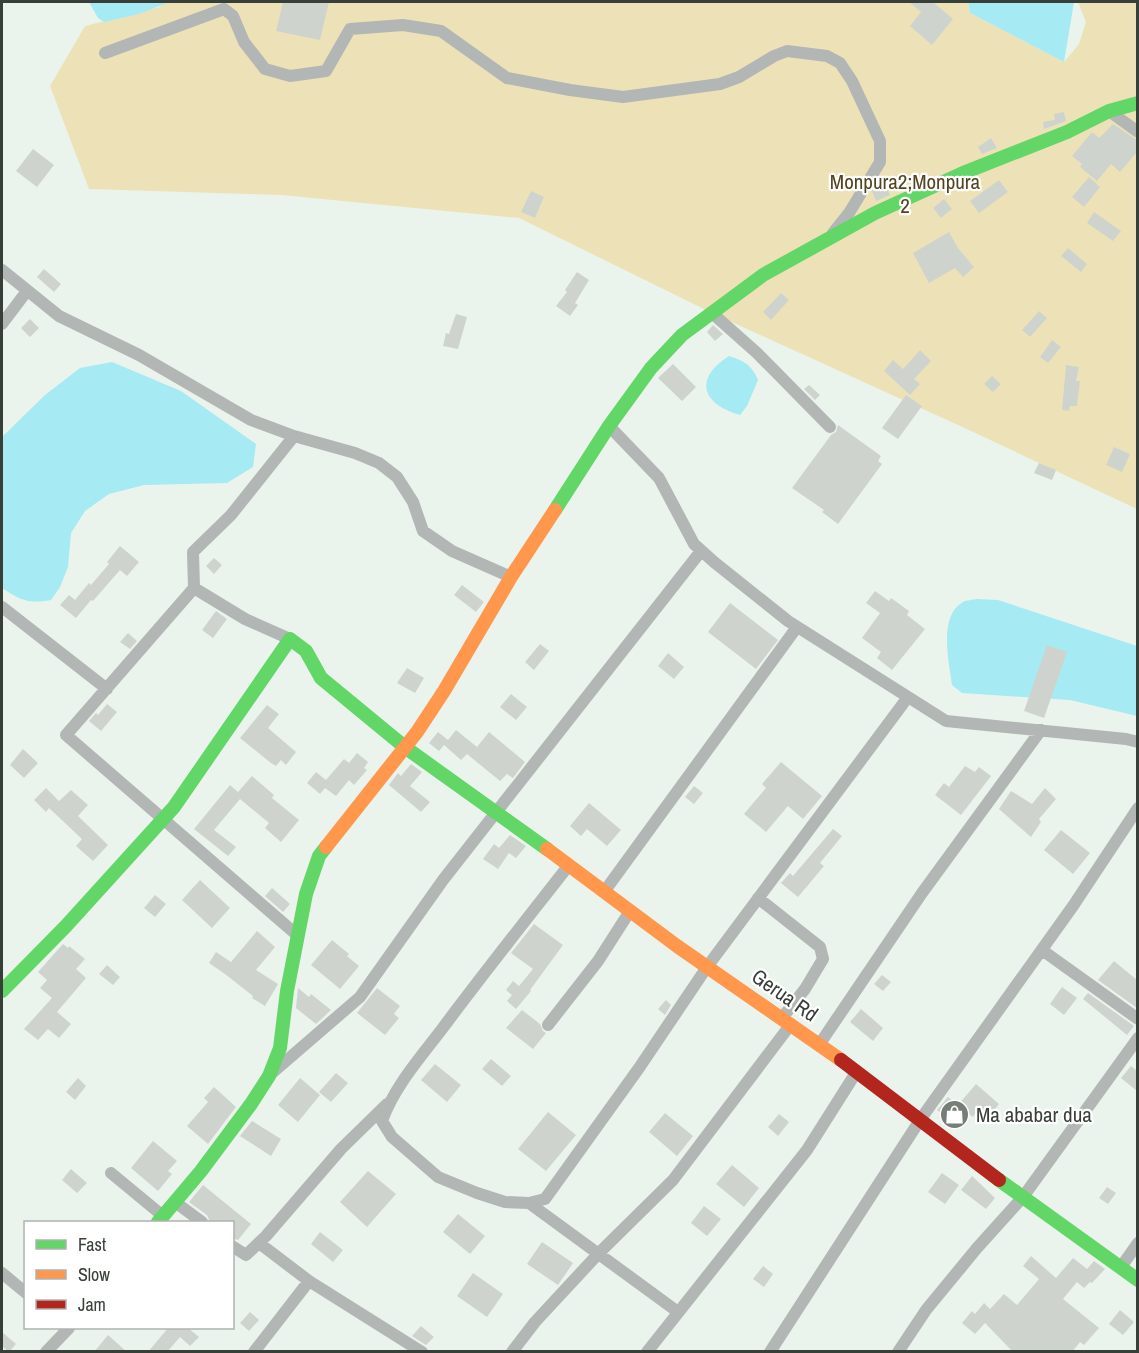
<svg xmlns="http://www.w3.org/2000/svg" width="1139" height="1353" viewBox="0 0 1139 1353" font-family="'Archivo Narrow',sans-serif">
  <rect width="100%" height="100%" fill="#eaf4ec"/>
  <path fill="#ede2b7" d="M163,2H968L970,13L1064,62L1079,44L1086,22L1078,2H1137V509L971,431L712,313L519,218L281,195L89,189L50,86L85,26L160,7Z"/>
  <path fill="#a6eaf4" d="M89,2H170L139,14L104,22L98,18Z
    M968,2H1074L1064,62L970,13Z
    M729,356C744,361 752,365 758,380L747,406L740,415C702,404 693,379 729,356Z
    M112,362L181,391L256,444L253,467L227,483L144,485L109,494L85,511L71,533L68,567L60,587L51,600C27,604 21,600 2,588V437L45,395L80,368Z
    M977,599L998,600L1137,646V716L1070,700L962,693L952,685C949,662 938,616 963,602C966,600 973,600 977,599Z"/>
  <path fill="#ced4cd" d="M283,2H329L320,40L276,31Z
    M909,2H933L953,19L932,45L910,26L921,12Z
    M1064,112L1066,121L1044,129L1043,122L1055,120L1054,114Z
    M1113,124L1137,140V152L1120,172L1111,164L1097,181L1080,167L1082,164L1072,156L1092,132L1099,138Z
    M991,138L997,148L982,154L978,147Z
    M33,149L54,165L37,187L16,171Z
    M1089,177L1100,187L1084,207L1072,197Z
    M999,180L1008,192L979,213L970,201Z
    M885,183L890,195L876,201L872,191L874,188Z
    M531,191L544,197L535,218L521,212Z
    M944,199L952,209L941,218L933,208Z
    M1094,212L1121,231L1113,241L1087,223Z
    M949,232L958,248L974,267L963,277L955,268L929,283L913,253Z
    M1068,248L1087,264L1081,272L1061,256Z
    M44,269L61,284L54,292L37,277Z
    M577,272L589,280L575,303L578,305L570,316L556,306L567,292L565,290Z
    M781,293L789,300L771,320L763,312Z
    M1039,311L1047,318L1030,337L1022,330Z
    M456,314L467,317L458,349L443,346L446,333L449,334Z
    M30,319L39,328L30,337L21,328Z
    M713,325L723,334L715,341L707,332Z
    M1052,340L1061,347L1048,363L1040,357Z
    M920,350L931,361L914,379L920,384L910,395L884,371L893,360L903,369Z
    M673,364L696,387L682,401L658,378Z
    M1066,365L1079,367L1076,381H1080L1077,406H1070L1069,411L1062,410Z
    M992,376L1001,384L993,392L984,384Z
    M809,385L820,395L815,400L804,389Z
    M906,395L922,406L898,439L882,428Z
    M838,425L881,456L878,461L882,464L838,524L822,512L824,510L792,488L831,435L836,432Z
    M1114,447L1130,454L1122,472L1106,465Z
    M1039,463L1056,470L1052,480L1034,473Z
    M120,546L139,562L127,576L120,570L93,601L91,600L76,618L60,605L69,595L75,600L89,583L91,585L109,564L107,562Z
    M214,558L222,565L214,574L206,566Z
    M462,585L484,602L476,612L454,595Z
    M875,591L889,601L891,598L909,611L907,615L925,629L892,670L877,658L881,652L862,638L880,613L866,603Z
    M730,603L778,640L756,669L708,632Z
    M216,611L227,619L213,638L202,630Z
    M128,633L137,641L130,649L120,642Z
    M540,644L549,651L534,670L525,662Z
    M1047,645L1067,652L1044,718L1024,711Z
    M668,653L684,667L674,679L658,666Z
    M407,668L424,678L415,693L397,683Z
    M511,694L527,707L516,720L500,707Z
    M107,704L117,712L101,731L89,721L96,713L98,715Z
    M267,705L279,714L268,728L296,752L286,765L281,760L276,766L271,763L240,738Z
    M456,730L477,747L489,732L525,762L513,778L507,774L500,781L467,754L461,760L444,745L439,751L429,743L438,732L448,740Z
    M23,749L38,763L24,778L10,765Z
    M357,753L368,762L364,768L367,770L354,785L349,780L336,796L325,788L320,794L307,783L316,772L326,780L344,759L349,763Z
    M781,762L822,796L803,819L788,806L766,832L744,814L766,788L762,784Z
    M411,764L422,772L410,786L430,802L421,812L389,785L398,773L401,776Z
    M965,766L975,772L979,767L991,776L961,815L935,795L944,783L949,787Z
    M252,776L274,795L272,798L299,820L281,842L265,828L269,823L240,799L214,830L236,847L228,856L194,829L230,785L238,792Z
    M694,786L703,793L694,804L685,797Z
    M46,788L59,801L71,790L88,805L78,816L108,845L93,861L76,846L82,839L49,808L46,812L34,800Z
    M1045,788L1056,799L1039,819L1041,822L1031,837L999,809L1011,791L1032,804Z
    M589,803L621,830L607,846L587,829L581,836L570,826Z
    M833,829L842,836L820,863L824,866L798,897L781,883L790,873L793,876Z
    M1061,830L1090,853L1073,874L1044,850Z
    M510,835L526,846L516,858L509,853L498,869L483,859L494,844L499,848Z
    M200,880L230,908L212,928L182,900Z
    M272,888L290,904L283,912L265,896Z
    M155,895L166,904L155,917L144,908Z
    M534,924L563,945L530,990L531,991L516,1009L507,1001L512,995L506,990L513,981L519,986L533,969L511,953Z
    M257,931L275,947L256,970L278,984L265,1006L252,998L253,996L225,974L209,963L216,952L231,962Z
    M332,940L349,954L347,956L359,966L340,989L311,965Z
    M63,944L68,948L69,946L85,959L76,969L86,978L57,1012L71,1024L59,1038L48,1029L38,1040L24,1029L52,998L40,988L47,980L38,972Z
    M1114,961L1137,980V1008L1098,980Z
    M107,965L120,977L113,985L99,974Z
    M882,975L891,982L883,991L874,984Z
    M1062,987L1077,998L1064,1015L1050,1004Z
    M298,988L309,997L311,994L331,1010L316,1024L296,1008Z
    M377,988L400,1006L394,1014L399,1018L385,1035L357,1013Z
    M1088,993L1134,1026L1127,1035L1083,999Z
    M666,1000L671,1005L665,1015L658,1009Z
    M861,1009L883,1028L873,1041L850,1022Z
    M522,1010L540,1024L543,1031L546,1033L533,1049L506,1028Z
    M491,1059L511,1076L502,1086L482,1069Z
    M435,1064L461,1085L447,1102L421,1080Z
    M1131,1066L1137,1071V1091L1121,1078Z
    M336,1073L348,1083L331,1102L319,1092Z
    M78,1078L86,1086L75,1100L66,1092Z
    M300,1078L320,1095L298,1122L278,1105Z
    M976,1084L999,1104L987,1119L977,1111L973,1117L969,1114L958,1128L937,1110L948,1097L958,1105Z
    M214,1087L236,1107L208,1144L187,1126L208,1102L204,1098Z
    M548,1112L576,1135L546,1171L518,1149Z
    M665,1113L693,1136L677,1156L649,1132Z
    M779,1114L789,1122L778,1136L768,1127Z
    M252,1121L281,1139L271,1156L240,1136Z
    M153,1141L177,1161L168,1171L172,1174L158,1191L131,1168Z
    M732,1165L759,1188L744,1207L716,1184Z
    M71,1169L87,1183L77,1193L62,1180Z
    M368,1171L396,1194L367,1227L340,1202Z
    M942,1173L959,1185L945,1204L928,1192Z
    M972,1176L995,1198L986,1209L961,1190Z
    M203,1185L251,1224L238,1240L232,1238V1222H210L207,1215L189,1202Z
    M1107,1187L1116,1193L1108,1204L1099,1198Z
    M704,1206L721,1219L707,1236L691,1223Z
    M458,1214L485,1236L470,1254L443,1232Z
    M320,1232L343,1250L333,1262L311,1244Z
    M542,1242L573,1263L558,1285L527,1264Z
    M1031,1256L1056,1278L1073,1258L1087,1269L1094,1261L1105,1269L1092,1283L1090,1282L1084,1288L1077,1282L1063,1299L1099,1328L1084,1345L1080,1342L1072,1352H1013L985,1323L975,1334L962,1323L972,1311L975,1314L984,1303L990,1309L1004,1294L1017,1305L1039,1279L1023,1266Z
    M763,1266L773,1274L764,1287L753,1279Z
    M473,1273L503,1294L487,1317L457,1296Z
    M1120,1310L1134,1322L1123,1335L1109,1324Z
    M250,1312L259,1320L249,1331L240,1323Z
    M421,1326L434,1337L426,1345L412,1336Z
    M168,1328H188L199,1337L190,1346L180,1337L167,1352H148Z
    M2,1332L16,1344L9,1352L2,1346Z
    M108,1335L127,1352H94Z"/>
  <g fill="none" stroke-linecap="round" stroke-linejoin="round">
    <path stroke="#b2b7b5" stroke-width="12" d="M105,53L224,9L233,16L244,42L265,69L290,76L326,71L350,29L403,25L441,31L507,78L570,90L623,97L720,84L739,77L774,56L787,51L827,56L840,63L852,81L880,141V162L849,213L833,233
      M1109,111L1138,132
      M2,270L59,316L139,355L251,420L294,436L355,453L379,463L397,477L413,502L423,531L452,551L511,577
      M712,313L757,353L830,427
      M2,324L27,291
      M609,426L659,478L694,544L714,562L788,621L946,721L1126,739L1138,742
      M194,588L66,735L297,935
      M2,607L107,689
      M290,639L245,619L194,588L193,552L231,515L294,436
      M569,865C526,920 483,974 442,1029C420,1058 394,1087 382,1121L392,1137L438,1177L477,1193L505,1202L529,1203L545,1199L639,1068L707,967L908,697
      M604,892L797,627
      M758,898L820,947L823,959L805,989L782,1018
      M1042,950L1138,1019
      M548,1025L598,961L630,911
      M819,1045L922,893L1041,730
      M272,1073L360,997L443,880L701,551
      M111,1173L163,1216
      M175,1202L202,1222
      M529,1203L678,1312
      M259,1243L309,1281L422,1352
      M232,1246L246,1255L266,1236L341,1149L387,1104
      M1121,1267L1138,1243
      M2,1273L26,1293
      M46,1352L69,1328
      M254,1352L309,1281
      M512,1352L535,1322L599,1253L673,1180L791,1024
      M647,1352L807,1150L857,1071
      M770,1352L920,1120L1073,906L1138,808
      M898,1352L926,1310L977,1248L1023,1197L1138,1038"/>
    <path stroke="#63d668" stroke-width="14" d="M555,510L609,426L651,368L682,335L763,275L875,213L963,173L1067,132L1109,111L1138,103
      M2,991L66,926L174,807L290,639L306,651L321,678L406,748L547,849
      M999,1180L1138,1280
      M158,1222L201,1171L251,1104L269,1076L280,1048L287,991L306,894L319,856L326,847"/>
    <path stroke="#ff974d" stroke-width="14" d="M326,847L417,732L444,691L511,577L555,510
      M547,849L677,946L841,1060"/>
    <path stroke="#b3261e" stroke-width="14" d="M841,1060L999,1180"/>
  </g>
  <defs>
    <symbol id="shop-disc" viewBox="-11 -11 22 22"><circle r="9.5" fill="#767e78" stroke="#fff"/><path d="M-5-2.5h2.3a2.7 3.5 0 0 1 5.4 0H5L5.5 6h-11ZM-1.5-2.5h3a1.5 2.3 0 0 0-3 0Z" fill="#fff"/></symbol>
  </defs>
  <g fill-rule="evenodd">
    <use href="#shop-disc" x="938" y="1098" width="33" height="33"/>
  </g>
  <g text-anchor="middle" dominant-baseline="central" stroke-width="4.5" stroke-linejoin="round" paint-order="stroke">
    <g font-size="21" fill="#52441e" stroke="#fff">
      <text x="905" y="181">Monpura2;Monpura<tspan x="905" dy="24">2</tspan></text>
    </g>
    <g font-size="21" fill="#383f39" stroke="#fff">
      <text transform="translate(785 995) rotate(35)">Gerua Rd</text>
    </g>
    <g font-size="21" fill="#383f39" stroke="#fff" text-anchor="start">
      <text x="976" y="1114">Ma ababar dua</text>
    </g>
  </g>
  <rect width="1139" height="1353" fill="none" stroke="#383f39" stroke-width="6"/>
  <rect x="24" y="1221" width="210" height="108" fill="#ffffff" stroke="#afb2b0" stroke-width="1.5"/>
  <rect x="36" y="1240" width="30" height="9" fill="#63d668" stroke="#afb2b0" stroke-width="1.5"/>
  <text x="78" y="1251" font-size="18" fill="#383f39">Fast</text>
  <rect x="36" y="1270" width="30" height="9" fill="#ff974d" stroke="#afb2b0" stroke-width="1.5"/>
  <text x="78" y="1281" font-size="18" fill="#383f39">Slow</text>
  <rect x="36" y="1300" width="30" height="9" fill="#b3261e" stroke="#afb2b0" stroke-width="1.5"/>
  <text x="78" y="1311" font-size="18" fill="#383f39">Jam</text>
</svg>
